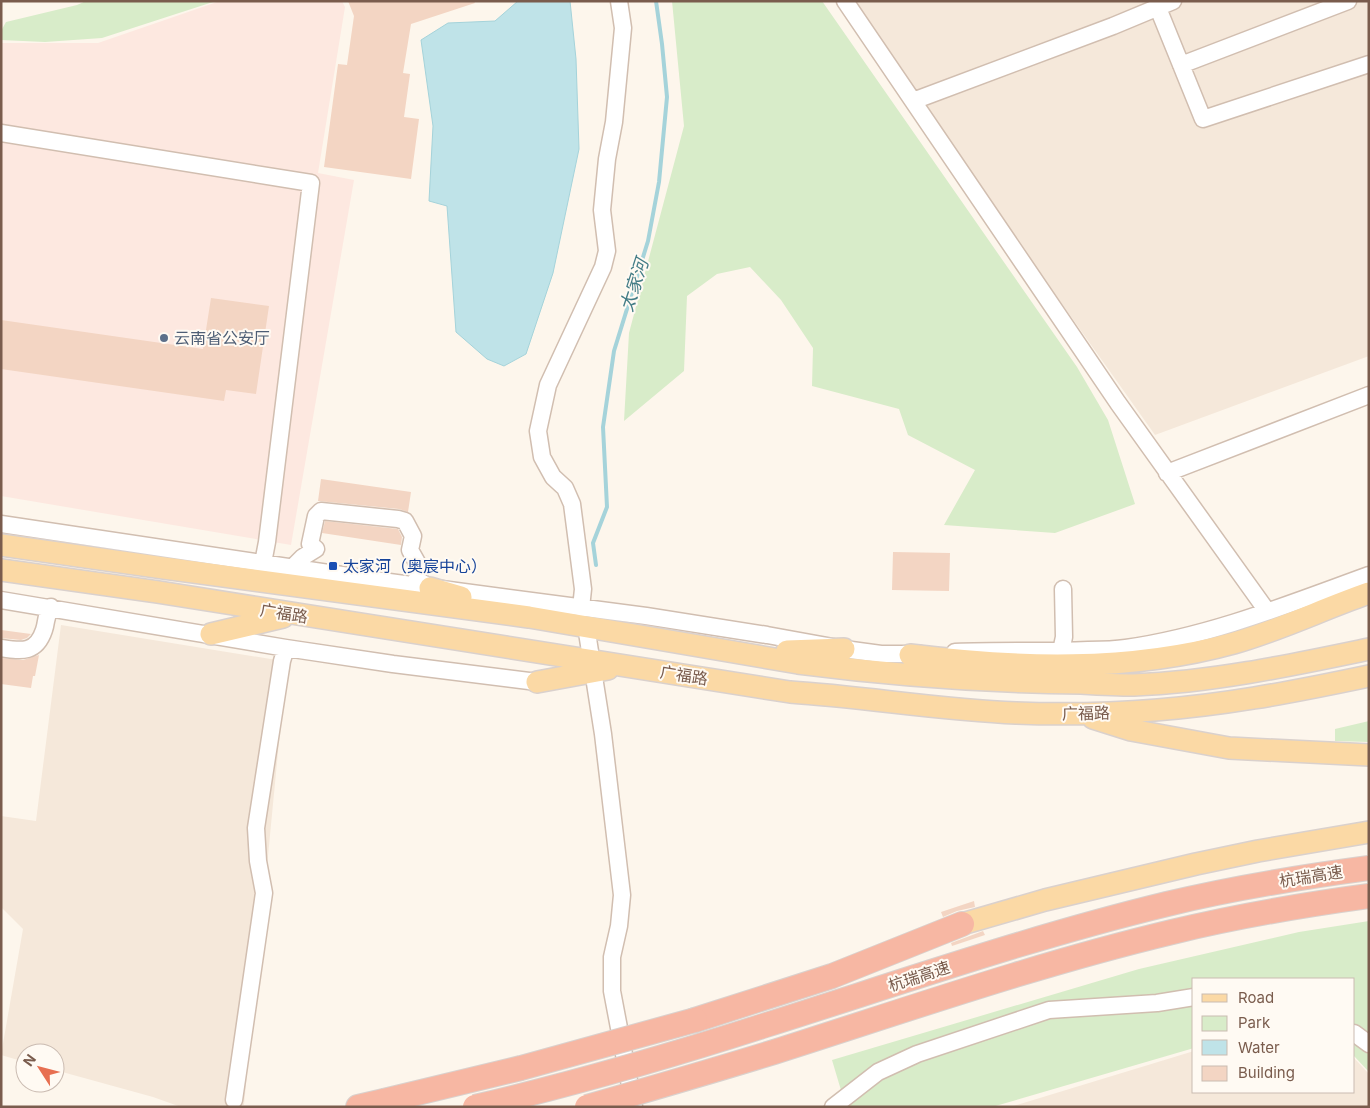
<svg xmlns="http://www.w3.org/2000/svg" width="1370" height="1108" viewBox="0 0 1370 1108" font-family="Inter,'Noto Sans SC',sans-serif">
  <rect width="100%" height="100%" fill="#fdf6ec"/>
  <path fill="#f5e8da" d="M847,1H1369V356L1155,435Z
    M61,625L289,662L286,669L244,1105L181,1107L153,1097L55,1070V1053H25V1062L1,1055L23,929L1,907V816L36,821Z
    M1194,1051V1092H1354V1058L1369,1074V1107H1010Z"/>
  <path fill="#fde8e0" d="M220,1H342L345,7L318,173L354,180L291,545L1,496V43H98Z"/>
  <path fill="#d8ecc9" d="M86,1H216L102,38L45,42L1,40V31L6,22L77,5Z
    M672,1H822L1077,367L1108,420L1135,504L1055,533L944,525L975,470L908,435L899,409L812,386L813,348L781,300L750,267L717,274L687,296L684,371L624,421L629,333L684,126Z
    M1369,721V742L1335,741V729Z
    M1369,921V1072L1354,1056V979H1194V1048L992,1107H846L832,1060L1139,969L1299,932Z"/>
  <path fill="#bfe3e8" stroke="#a5d3da" d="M518,1H570L576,59L579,149L553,273L526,354L504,366L487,359L456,332L447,206L429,201L433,126L421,40L448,23L495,21Z"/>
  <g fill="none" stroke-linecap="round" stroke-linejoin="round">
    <path stroke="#a5d3da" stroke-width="4" d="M596,565L593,543L607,507L603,427L614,351L648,241L659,182L667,97L662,44L656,1"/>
  </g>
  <path fill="#f3d5c3" d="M348,1H474L475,3L411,24L403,73L410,74L404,117L419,119L411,179L324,167L338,64L347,65L354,16Z
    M211,298L269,306L256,394L226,390L224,401L1,369V320L203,349Z
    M321,479L411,492L408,512L399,509L318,501Z
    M325,521L398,529L402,537L401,545L322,533Z
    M893,552L950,553L949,591L892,590Z
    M1,630L31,634L27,638L21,640L1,638Z
    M39,655L35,676H33L31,688L1,684V658L23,660Z
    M974,901L975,907L957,911L943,917L941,912Z
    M983,931L985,935L952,946L951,943Z"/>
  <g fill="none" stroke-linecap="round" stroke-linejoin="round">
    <defs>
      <path id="minor" d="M845,1L1118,403L1267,611
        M1158,8L1203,119L1369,64
        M1181,65L1348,1
        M913,101L1113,26L1173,1
        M1,133L311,183L267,542L263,563
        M1167,473L1369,395
        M1,524L389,582L646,616L767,635L844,649L881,654H921
        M293,567L303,557L316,549L310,544L316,516L321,511L398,519L405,521L413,536L410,550L419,566L417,579L430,588
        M1,600L286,648L393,664L537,682
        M581,608L583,589L572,504L565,488L553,477L542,457L538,431L548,385L603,267L607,251L602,210L607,159L614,122L623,28L619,1
        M586,626L603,734L622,895L619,926L612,957V991L634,1107
        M1,648C21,651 36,654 44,630C47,621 45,617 51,607
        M1061,651L1064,637L1063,589
        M955,652C999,650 1043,652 1088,650C1100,650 1113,650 1126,648C1210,636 1289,604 1369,575
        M1354,1033L1369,1044
        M234,1100L264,893L258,861L256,828L282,661L286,648
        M833,1107L878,1072L917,1054L1049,1010L1157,1003L1194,997"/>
      <path id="major" d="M1,545L164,568L529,617L798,663C892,675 986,682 1081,683C1098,684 1116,685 1134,685C1213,682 1292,665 1369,649
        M1,570L158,592L790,692C866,697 940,710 1016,713C1095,716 1175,711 1254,698C1292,692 1331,684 1369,676
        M430,588L461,597
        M211,634L283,617
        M787,651L844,649
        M910,655C1017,668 1129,672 1234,643C1280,630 1323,609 1369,593
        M537,682L608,669
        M1093,718L1131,730L1229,748L1369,755
        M962,924L1045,900L1196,864L1258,851L1369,832"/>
      <path id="highway" d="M695,1020L832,976L962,924
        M358,1107L384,1101"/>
    </defs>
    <use href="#minor" stroke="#d1beb0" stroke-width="19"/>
    <use href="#major" stroke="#dad1cd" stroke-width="24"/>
    <use href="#highway" stroke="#dad1cd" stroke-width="26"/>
    <use href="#minor" stroke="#fff" stroke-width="16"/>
    <use href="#major" stroke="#fbd9a5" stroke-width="21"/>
    <use href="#highway" stroke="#f7b7a3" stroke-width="24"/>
    <defs>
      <path id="highway-bridge" d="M384,1101L521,1068L695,1020
        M475,1107C573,1084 670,1056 766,1025C899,983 1031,937 1167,904C1234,888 1301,877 1369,868
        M587,1107C650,1089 712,1071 774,1052C906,1010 1038,964 1172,932C1237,916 1303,905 1369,896"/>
    </defs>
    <use href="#highway-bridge" stroke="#dad1cd" stroke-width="26" stroke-linecap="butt"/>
    <use href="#highway-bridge" stroke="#f7b7a3" stroke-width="24"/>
  </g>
  <circle fill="#5c6f8a" stroke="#fffaf3" stroke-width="2" cx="164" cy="338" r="5"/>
  <rect fill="#1a4fb4" stroke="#fffaf3" stroke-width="2" x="328" y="561" width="10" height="10" rx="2.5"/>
  <g text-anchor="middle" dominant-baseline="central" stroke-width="4" stroke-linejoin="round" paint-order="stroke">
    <g font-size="16" fill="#4e5e75" stroke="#fffaf3" text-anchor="start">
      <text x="174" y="338">云南省公安厅</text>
    </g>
    <g font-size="16" fill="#164399" stroke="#fffaf3" text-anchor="start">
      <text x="343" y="566">太家河（奥宸中心）</text>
    </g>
    <g font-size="16" fill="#7a5c4d" stroke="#fffaf3">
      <text transform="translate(284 613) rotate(9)">广福路</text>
      <text transform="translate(684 675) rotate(9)">广福路</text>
      <text transform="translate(1086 713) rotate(-1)">广福路</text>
      <text transform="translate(1311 876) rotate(-9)">杭瑞高速</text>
      <text transform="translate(919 976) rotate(-18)">杭瑞高速</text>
    </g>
    <g font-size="18" font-style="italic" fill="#437c86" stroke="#fffaf3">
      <text transform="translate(634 285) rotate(-72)">太家河</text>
    </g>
  </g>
  <rect width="1370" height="1108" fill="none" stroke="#7a5c4d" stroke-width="5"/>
  <rect x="1192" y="978" width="162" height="115" fill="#fffaf3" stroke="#cabbb1"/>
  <rect x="1202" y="994" width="25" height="8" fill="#fbd9a5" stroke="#cabbb1"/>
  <text x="1238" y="1003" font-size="15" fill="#7a5c4d">Road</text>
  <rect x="1202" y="1016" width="25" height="15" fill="#d8ecc9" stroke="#cabbb1"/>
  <text x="1238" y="1028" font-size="15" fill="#7a5c4d">Park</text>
  <rect x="1202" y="1040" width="25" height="15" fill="#bfe3e8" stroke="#cabbb1"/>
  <text x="1238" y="1053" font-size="15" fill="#7a5c4d">Water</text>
  <rect x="1202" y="1066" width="25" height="15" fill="#f3d5c3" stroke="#cabbb1"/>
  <text x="1238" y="1078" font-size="15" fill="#7a5c4d">Building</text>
  <g transform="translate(40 1068) rotate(306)"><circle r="24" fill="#fffaf3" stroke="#cabbb1"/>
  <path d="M0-4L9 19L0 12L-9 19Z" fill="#e76f51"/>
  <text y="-8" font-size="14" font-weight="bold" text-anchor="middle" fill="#7a5c4d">N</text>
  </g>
</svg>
